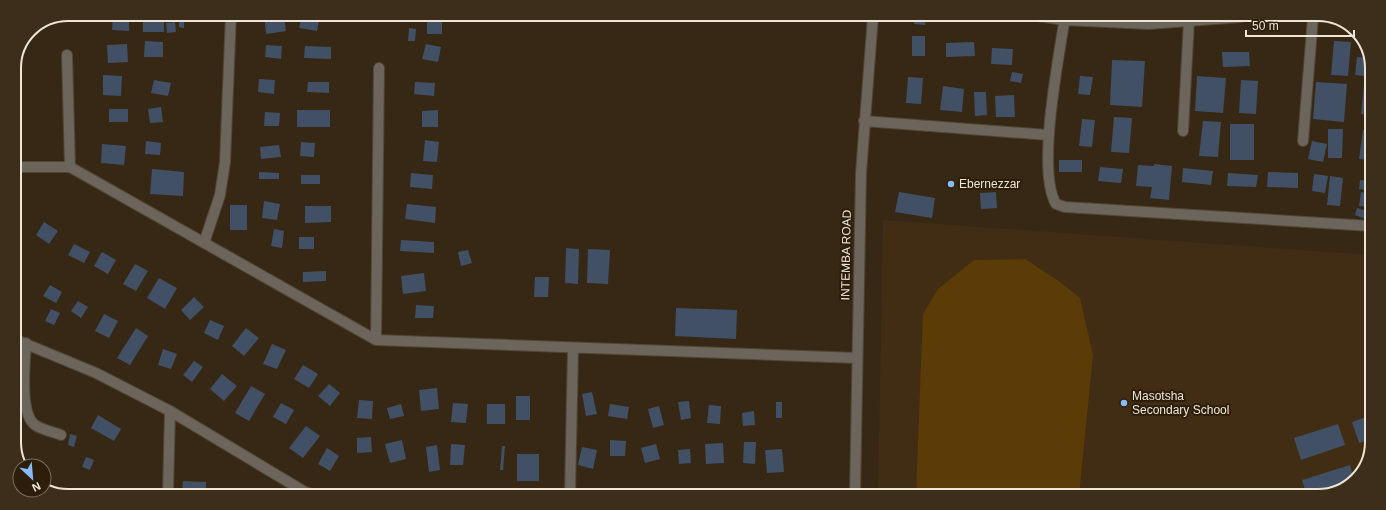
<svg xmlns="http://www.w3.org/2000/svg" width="1386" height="510" viewBox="0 0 1386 510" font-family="Helvetica,sans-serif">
  <rect width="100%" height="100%" fill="#362815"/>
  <path fill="#402d13" d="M883,220L1371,255L1369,460L1351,485L1318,496L878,495Z"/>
  <path fill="#5c3c06" d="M1025,259L1060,282L1080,298L1093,355L1079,495H916L923,314L938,289L974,260Z"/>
  <path fill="#415064" d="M113,14H129V31L112,30Z
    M143,15H164V32H143Z
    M264,15H284L286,31L266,34Z
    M302,16L319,20L317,31L299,28Z
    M427,17H442V34H427Z
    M915,18L926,19L925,25L914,24Z
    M179,20L184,21V28L179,27Z
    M175,22L176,32L167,33L166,23Z
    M409,28L416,29L415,41H408Z
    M912,36H925V56H912Z
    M145,41L163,42V57H144Z
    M1334,41L1351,42L1348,76L1331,75Z
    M974,42L975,56L946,57V43Z
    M127,44L128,62L108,63L107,45Z
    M426,44L441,47L438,62L422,59Z
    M266,45L282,46L281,59L265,57Z
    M305,46L331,47V59L304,58Z
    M992,48L1013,49L1012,65L991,64Z
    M1222,52H1249L1250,66L1223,67Z
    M1357,57L1370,58L1372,64V77L1355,75Z
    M1112,60L1145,61L1142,107L1110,105Z
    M1012,72L1023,74L1021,83L1010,81Z
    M103,75L122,76L121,96L103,95Z
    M1080,76L1093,77L1090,95L1078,94Z
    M1197,76L1226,78L1223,113L1195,111Z
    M908,77L923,78L921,104L906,103Z
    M259,79L275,80L274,94L258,92Z
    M154,80L171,83L168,96L151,93Z
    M1241,80L1258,81L1256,114L1239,113Z
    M308,82H329V93L307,92Z
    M415,82L435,83L434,96L414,94Z
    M1316,82L1347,84L1344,122L1313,119Z
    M1364,84L1372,85V115L1361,114Z
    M943,86L964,89L962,112L940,110Z
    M974,92H986L987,115L975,116Z
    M1014,95L1015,117H996L995,96Z
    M161,107L163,122L150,123L148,109Z
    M109,109H128V122H109Z
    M297,110H330V127H297Z
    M438,110V127H422V111Z
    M265,112L280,113L279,126H264Z
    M1114,117L1132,118L1129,153L1111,152Z
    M1082,119L1095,120L1092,147L1079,146Z
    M1203,121L1221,122L1218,157L1199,156Z
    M1230,124H1254V160H1230Z
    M1328,129H1343L1342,158H1328Z
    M1363,130L1371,131V160L1359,159Z
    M425,140L439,142L437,162L423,161Z
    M146,141L161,143L160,155L145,154Z
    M1312,141L1327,144L1323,162L1308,159Z
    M301,142L315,143L314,157L300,156Z
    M102,144L126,146L124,165L101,163Z
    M279,145L281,157L261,159L260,147Z
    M1059,160H1082V172H1059Z
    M1154,164L1172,166L1169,200L1150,198L1152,187L1136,186L1138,165L1154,166Z
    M1100,167L1123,169L1121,183L1098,181Z
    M1183,168L1213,171L1211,185L1182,182Z
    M152,169L184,172L183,196L150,194Z
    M259,172L279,173V179H259Z
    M1268,172L1298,173V188L1267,187Z
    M411,173L433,175L432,189L410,187Z
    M1228,173L1258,175L1256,187L1227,186Z
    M1314,174L1328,176L1325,193L1312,191Z
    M301,175H320V184H301Z
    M1330,176L1343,178L1340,206L1327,205Z
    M1360,180L1371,181V191L1359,189Z
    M899,192L935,198L932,218L895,212Z
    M996,192L997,208L981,209L980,193Z
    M1361,192L1371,194L1370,207L1359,206Z
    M264,201L280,204L277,220L262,218Z
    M407,204L436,207L435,223L405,219Z
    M230,205H247V230H230Z
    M305,206H331V222L305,223Z
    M14,208H22V235H14Z
    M1357,208L1371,212L1368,220L1355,215Z
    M44,222L58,231L49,244L36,235Z
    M274,229L284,231L282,248L271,246Z
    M299,237H314V249H299Z
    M401,240L434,242V253L400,251Z
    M74,244L90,252L84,263L68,255Z
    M566,248L579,249L578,284L565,283Z
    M588,249L610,250L608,284L587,283Z
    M468,250L472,263L461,266L458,252Z
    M102,252L116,260L108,274L94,266Z
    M135,264L148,271L136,291L123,284Z
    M326,271V281L303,282V272Z
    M14,272L21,273L20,282H14Z
    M424,273L426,291L403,294L401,276Z
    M535,277H549L548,297H534Z
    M159,278L177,288L165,309L147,298Z
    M50,285L62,292L56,303L43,296Z
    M194,297L204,307L190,320L181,310Z
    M78,301L88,307L81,318L71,311Z
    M416,305L434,306L433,318H415Z
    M676,308L737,310L736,339L675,336Z
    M51,309L60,313L54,325L45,321Z
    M104,314L118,321L109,338L95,331Z
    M210,320L224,326L218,340L204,333Z
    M136,328L148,336L130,365L117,358Z
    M246,328L259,338L244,356L232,346Z
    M272,344L286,350L277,369L263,364Z
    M163,349L177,354L171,369L158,365Z
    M194,361L203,367L192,382L183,375Z
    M303,365L318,374L309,388L294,379Z
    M222,374L237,386L224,401L210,389Z
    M329,384L340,393L330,406L318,396Z
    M251,386L265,394L249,421L235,413Z
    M437,388L439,409L421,411L419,390Z
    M592,392L597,414L586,416L582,394Z
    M516,396H530V420H516Z
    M359,400L373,401L372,419L357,418Z
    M689,401L691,418L681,420L678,402Z
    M776,402H782V418H776Z
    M281,403L294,410L286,424L273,417Z
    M453,403L468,404L466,423L451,422Z
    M401,404L404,416L390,419L387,408Z
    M487,404H505V424H487Z
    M610,404L629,407L627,419L608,416Z
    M709,405L721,406L720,424L707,423Z
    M659,406L664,425L653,428L648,409Z
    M754,411L755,425L743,426L742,413Z
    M98,415L121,429L114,441L91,428Z
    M1369,416V440L1359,443L1352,422Z
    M1338,424L1345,445L1301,460L1294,438Z
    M306,426L320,436L303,458L289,448Z
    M70,434L77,436L74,447L68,445Z
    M371,437L372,452L357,453V438Z
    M402,440L406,459L390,463L385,444Z
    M610,440L626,441L625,456H610Z
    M744,442H756L755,464L743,463Z
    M723,443L724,463L706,464L705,444Z
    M451,444L465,445L463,465H450Z
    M656,444L660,459L645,463L641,448Z
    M437,445L440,470L429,472L426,447Z
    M502,446H505L503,470H500Z
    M582,447L597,450L593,469L578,465Z
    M327,448L339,456L330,471L318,464Z
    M690,449L691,463L679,464L678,450Z
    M782,449L784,472L767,473L765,450Z
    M517,454H539V481H517Z
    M86,457L94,460L90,470L82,467Z
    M1350,465L1354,480L1351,485L1318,496H1307L1302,480Z
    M44,475L49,479L44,486Z
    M183,481L206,482V493L182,492Z"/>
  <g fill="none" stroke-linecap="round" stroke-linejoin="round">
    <defs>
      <path id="minor" d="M1038,16L1064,20L1149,24L1241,17
        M1065,16C1059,58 1036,170 1056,204L1065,207L1371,226
        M67,55L70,167
        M864,121L1048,135
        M1183,131L1189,21
        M1303,141L1313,17
        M14,167H70L376,340L857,358
        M204,243L220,195L225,162L231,14
        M14,339L96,373L170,411L305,492L311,494
        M376,340L379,68
        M26,343C25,362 19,413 35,425C42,430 54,432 61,435
        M168,493L170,411
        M570,494L573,348
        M855,495L861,173L873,16"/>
    </defs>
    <use href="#minor" stroke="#534634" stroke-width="12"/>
    <use href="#minor" stroke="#6c655c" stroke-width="10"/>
  </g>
  <g fill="#87bbfc" stroke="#2c1e0b" stroke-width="1.5">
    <circle cx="951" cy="184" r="4"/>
    <circle cx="1124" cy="403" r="4"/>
  </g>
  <g text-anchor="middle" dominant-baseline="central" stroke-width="4" stroke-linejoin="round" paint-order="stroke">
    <g font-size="12" fill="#eee5d9" stroke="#2c1e0b" text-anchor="start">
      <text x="959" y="184">Ebernezzar</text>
      <text x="1132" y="396">Masotsha<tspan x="1132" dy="14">Secondary School</tspan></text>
    </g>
    <g font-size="12" fill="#eee5d9" stroke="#2c1e0b">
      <text transform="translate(846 255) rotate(-89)">INTEMBA ROAD</text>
    </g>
  </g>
  <path d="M0 0H1386V510H0ZM68 21H1318A47 47 0 0 1 1365 68V442A47 47 0 0 1 1318 489H68A47 47 0 0 1 21 442V68A47 47 0 0 1 68 21Z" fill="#3c2e1b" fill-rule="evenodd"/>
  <path fill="none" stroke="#eee5d9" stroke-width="2" d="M68 21H1318A47 47 0 0 1 1365 68V442A47 47 0 0 1 1318 489H68A47 47 0 0 1 21 442V68A47 47 0 0 1 68 21Z"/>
  <g transform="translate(32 478) rotate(154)"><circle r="19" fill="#2c1e0b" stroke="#7a6e5d"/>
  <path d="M0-3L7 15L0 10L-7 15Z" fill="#87bbfc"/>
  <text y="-6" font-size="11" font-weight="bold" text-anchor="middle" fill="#eee5d9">N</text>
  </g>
  <path d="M1246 30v6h108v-6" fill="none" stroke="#eee5d9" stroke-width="2"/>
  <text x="1252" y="30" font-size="12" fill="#eee5d9" stroke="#2c1e0b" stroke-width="3" paint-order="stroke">50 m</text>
</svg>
